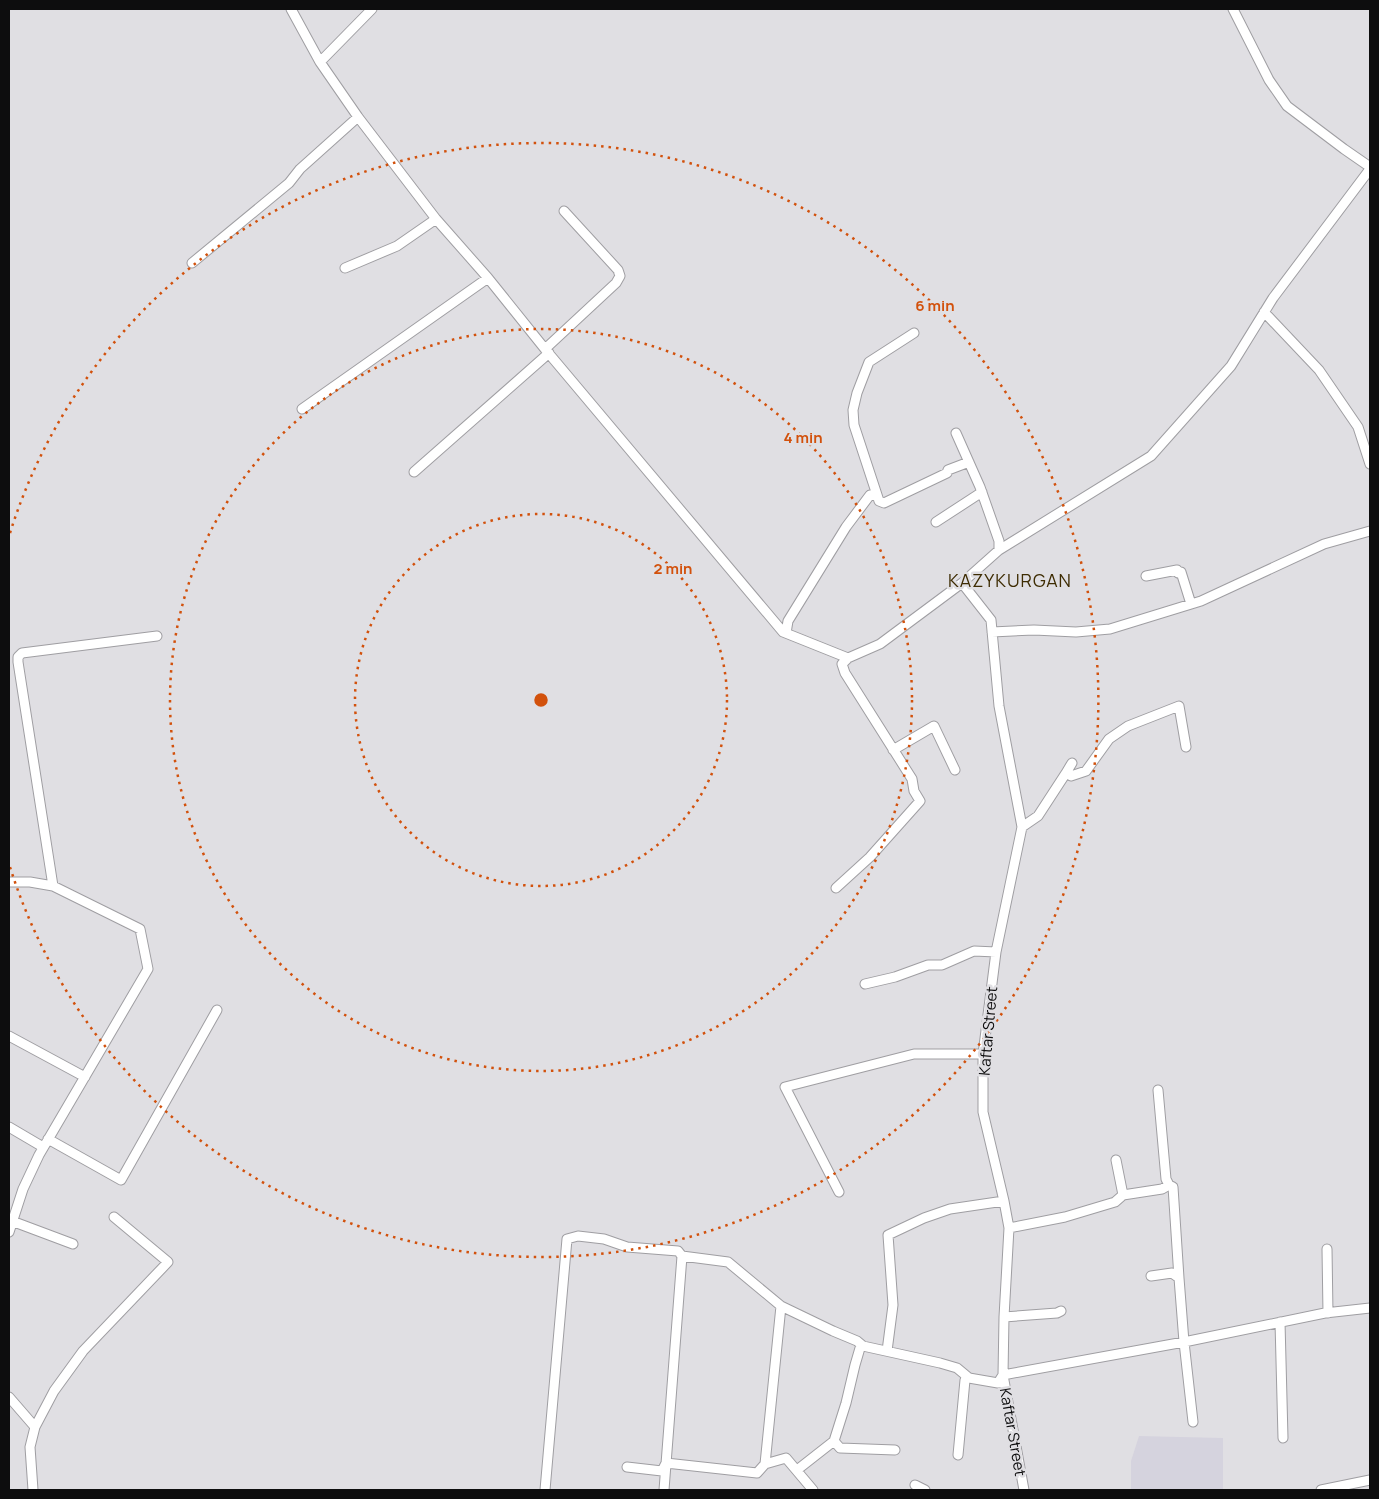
<svg xmlns="http://www.w3.org/2000/svg" width="1379" height="1499" viewBox="0 0 1379 1499" font-family="Manrope,sans-serif">
  <rect width="100%" height="100%" fill="#e0dfe3"/>
  <path fill="#d5d3de" d="M1139,1436L1223,1438V1490H1131V1461Z"/>
  <g fill="none" stroke-linecap="round" stroke-linejoin="round">
    <defs>
      <path id="minor" d="M291,9L320,62L358,117L436,219L488,278L545,349L783,632L848,658
        M1233,9L1269,80L1287,106L1344,149L1370,167
        M320,62L372,9
        M192,263L289,183L300,169L358,117
        M345,268L397,246L436,219
        M1264,312L1319,370L1358,427L1370,464
        M914,333L869,362L857,393L853,410L854,425L879,501L884,503L947,473L948,470L969,462
        M545,349L616,283L620,276L618,270L564,211
        M302,409L488,278
        M956,433L980,487L999,541V550
        M414,472L549,353
        M936,522L982,492
        M1146,576L1177,570L1178,573L1181,572L1191,604
        M962,583L991,620L999,706L1022,827L996,952L990,999L983,1054V1112L1004,1201L1009,1228L1004,1317L1003,1375L1024,1490
        M992,632L1034,630L1076,632L1110,629L1201,601L1324,544L1370,531
        M786,633L788,621L846,527L870,495L877,496
        M893,750L934,726L955,770
        M1066,773L1072,763
        M1022,827L1038,816L1066,773L1071,776L1086,771L1109,739L1128,726L1179,706L1186,747
        M9,882H30L53,886L140,929L148,969L39,1155L23,1189L9,1232
        M53,886L18,662V657L22,653L157,636
        M836,888L870,857L920,801L914,791L912,779L845,673L842,664L848,658L880,644L962,583L999,550L1151,456L1231,366L1273,298L1370,169
        M865,984L895,977L928,965H942L974,951L996,952
        M9,1036L85,1077
        M1158,1090L1166,1179L1169,1185
        M9,1127L43,1147
        M48,1139L121,1180L217,1010
        M1116,1160L1123,1195L1162,1189L1169,1185L1173,1187L1179,1278
        M839,1192L785,1087L914,1054H983
        M9,1220L73,1244
        M1009,1228L1065,1217L1115,1202L1123,1195
        M1327,1249L1328,1313
        M1151,1276L1172,1273L1179,1278L1184,1342L1193,1422
        M1004,1317L1057,1313L1061,1311
        M1280,1322L1283,1438
        M887,1351L893,1305L888,1235L924,1218L950,1209L1004,1201
        M9,1397L35,1427
        M834,1441L840,1448L895,1450
        M958,1455L965,1380L969,1378
        M627,1467L662,1471L666,1463L757,1473L765,1464
        M797,1470L834,1441L846,1403L855,1365L860,1348L863,1346L940,1363L957,1368L969,1378L998,1383L1003,1375L1184,1342L1325,1313L1370,1308
        M915,1485L925,1490
        M33,1490L30,1447L35,1427L54,1391L83,1351L168,1262L114,1217
        M545,1490L567,1239L578,1236L604,1239L627,1247L678,1251L682,1256
        M664,1490L682,1256L728,1262L781,1306
        M813,1490L786,1458L765,1464L781,1306L833,1331L857,1341L863,1346
        M1321,1490L1370,1480"/>
    </defs>
    <use href="#minor" stroke="#9f9ea2" stroke-width="11"/>
    <use href="#minor" stroke="#fff" stroke-width="9"/>
  </g>
  <g fill="none" stroke="#d2510c" stroke-width="2.5" stroke-dasharray="2.5 5">
    <circle cx="541" cy="700" r="186"/>
    <circle cx="541" cy="700" r="371"/>
    <path d="M10 533A557 557 0 1 1 10 867"/>
  </g>
  <g text-anchor="middle" dominant-baseline="central" stroke-width="5" stroke-linejoin="round" paint-order="stroke">
    <g font-size="15" fill="#0d0d0e" stroke="#e0dfe3">
      <text transform="translate(988 1031) rotate(-85)">Kaftar Street</text>
      <text transform="translate(1013 1432) rotate(80)">Kaftar Street</text>
    </g>
    <g font-size="18" letter-spacing="1" fill="#3e2c03" stroke="#e0dfe3">
      <text x="1010" y="580">KAZYKURGAN</text>
    </g>
  </g>
  <circle cx="541" cy="700" r="8" fill="#d2510c" stroke="#e0dfe3" stroke-width="2.5"/>
  <g font-size="15" text-anchor="middle" font-weight="bold" fill="#d2510c" stroke="#e0dfe3" stroke-width="5" stroke-linejoin="round" paint-order="stroke">
    <text x="935" y="311">6 min</text>
    <text x="803" y="443">4 min</text>
    <text x="673" y="574">2 min</text>
  </g>
  <rect width="1379" height="1499" fill="none" stroke="#0d0d0e" stroke-width="20"/>
</svg>
